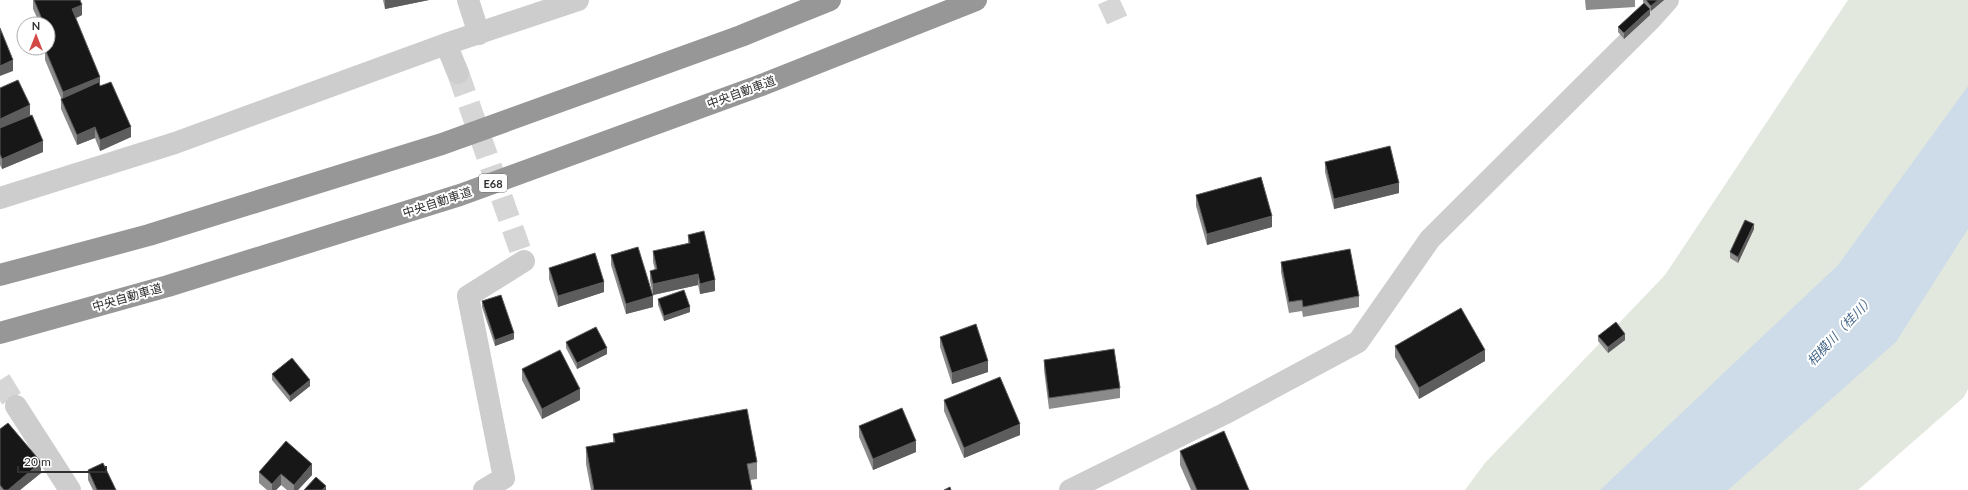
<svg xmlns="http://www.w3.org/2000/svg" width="1968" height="490" viewBox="0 0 1968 490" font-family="Lato,'Noto Sans JP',sans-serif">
  <rect width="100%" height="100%" fill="#fff"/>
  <path fill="#e2e8dd" d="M1848,0H1968V389L1964,397L1858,490H1465L1485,463L1665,275Z"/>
  <path fill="#cedce9" d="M1968,86V229L1896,342L1728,490H1600L1838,265Z"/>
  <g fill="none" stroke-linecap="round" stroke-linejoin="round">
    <path stroke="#d6d6d6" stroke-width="22" stroke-dasharray="22 11" stroke-linecap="butt" d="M1108,0L1119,24
      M458,73L524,261
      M0,380L16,406"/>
    <path stroke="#cdcdcd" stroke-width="22" d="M468,0L479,34
      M446,44L458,73
      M0,198L175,143L446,44L578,0
      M16,406L70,490
      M484,490L504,478L468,296L524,261
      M1070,490L1224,414L1358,342L1430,239L1651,19L1668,0"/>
    <path stroke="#979797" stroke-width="22" d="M0,275L149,235L442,144L741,36L830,0
      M0,333L168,286L460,195L759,86L976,0"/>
  </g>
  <path fill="#8b8b8b" d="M33,0H80L82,15L76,18L100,86L131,137L100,151L95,138L77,145L61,109V98L45,60V49L49,47L48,44V24H40L33,9Z
    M383,0H429L385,9Z
    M1585,0H1635V7L1586,10Z
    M1643,0H1664L1651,11L1643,2Z
    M1650,15L1624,39L1618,32V27Z
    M0,88L30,115L43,152L2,169L0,165Z
    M1325,162L1399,193L1334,209L1325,172Z
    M1196,195L1272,227L1207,245L1196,206Z
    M1754,229L1738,263L1730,258V252Z
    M688,235L715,291L700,294L698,285L653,295L650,281V271L655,270L653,262V251L688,244Z
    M611,255L653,307L626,314L611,265Z
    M1281,262L1359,296V307L1303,317L1302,311L1289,313L1281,272Z
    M549,268L604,292L558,307L549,279Z
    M658,299L690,312L664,321L658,305Z
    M482,301L514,339L495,346L482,307Z
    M1598,336L1625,340L1608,353L1598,341Z
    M940,337L988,372L952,384L940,347Z
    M566,342L607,354L577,369L566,348Z
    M1395,346L1485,361L1419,399L1395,357Z
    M1044,360L1120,388V398L1049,409L1044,370Z
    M522,369L580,400L542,419L522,380Z
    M272,374L310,386L290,402L272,380Z
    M944,400L1020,435L964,458L944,411Z
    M859,426L916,452L873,470L859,437Z
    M0,429L41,473L20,490H0Z
    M613,434L757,462V479L750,480L752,490H591L586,464V447L613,442Z
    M1180,451L1249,490H1191L1180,465Z
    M88,470L116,490H93L88,480Z
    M259,472L312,475L298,490H287L281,485L276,490H267L259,483Z"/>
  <path fill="#5d5d5d" d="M385,0H429L385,9Z
    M1658,0H1664L1651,11V6Z
    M82,5V15L72,20V9Z
    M1650,9V15L1624,39V33Z
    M13,60V71L0,76V66Z
    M100,77V88L63,103V92Z
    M30,105V116L0,130V119Z
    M95,127V138L77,145V135Z
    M131,127V137L100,151V140Z
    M43,141V152L2,169V159Z
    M1399,183V193L1334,209V199Z
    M1272,216V227L1207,245V234Z
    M1754,224V229L1738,263V257Z
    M698,274V285L653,295V284Z
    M715,280V291L700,294V284Z
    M604,282V292L558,307V296Z
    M653,296V307L626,314V304Z
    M690,307V312L664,321V316Z
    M514,333V339L495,346V340Z
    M1625,334V340L1608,353V347Z
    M607,348V354L577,369V363Z
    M1485,350V361L1419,399V388Z
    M988,361V372L952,384V373Z
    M310,380V386L290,402V396Z
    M580,389V400L542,419V409Z
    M1020,424V435L964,458V448Z
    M916,441V452L873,470V459Z
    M41,462V473L20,490H8Z
    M312,464V475L298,490H294V485Z
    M281,474V485L276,490H272V484Z
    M326,486V490H322Z"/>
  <path fill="#171717" stroke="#5d5d5d" d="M34,0H80L82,5L72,9L100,77L63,92L45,49L53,46L48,34V24H44Z
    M1646,0H1658L1651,6Z
    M1644,3L1650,9L1624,33L1618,27Z
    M0,28L13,60L0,66Z
    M18,80L30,105L0,119V88Z
    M99,82L100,86L111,82L131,127L100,140L95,127L77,135L61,99Z
    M32,115L43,141L2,159L0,154V128Z
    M1390,146L1399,183L1334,199L1325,162Z
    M1261,177L1272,216L1207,234L1196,195Z
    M1745,220L1754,224L1738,257L1730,252Z
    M704,231L715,280L700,284L698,274L653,284L650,271L657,269L653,251L690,243L688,235Z
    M638,247L653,296L626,304L611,255Z
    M1350,249L1359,296L1303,307L1302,300L1289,302L1281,262Z
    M595,253L604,282L558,296L549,268Z
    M684,290L690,307L664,316L658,299Z
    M501,295L514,333L495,340L482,301Z
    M1461,308L1485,350L1419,388L1395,346Z
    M1616,322L1625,334L1608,347L1598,336Z
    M976,324L988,361L952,373L940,337Z
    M596,327L607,348L577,363L566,342Z
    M1114,349L1120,388L1049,398L1044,360Z
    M560,350L580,389L542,409L522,369Z
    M292,358L310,380L290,396L272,374Z
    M1000,377L1020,424L964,448L944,400Z
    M902,408L916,441L873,459L859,426Z
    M747,409L757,462L747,464L752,490H594L586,447L615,442L613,434Z
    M8,423L41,462L8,490H4L0,485V429Z
    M1224,431L1249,490H1197L1180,451Z
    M286,441L312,464L294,485L281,474L272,484L259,472Z
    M103,463L116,490H97L88,470Z
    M316,477L326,486L322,490H304Z
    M950,487L951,490H944Z"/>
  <g text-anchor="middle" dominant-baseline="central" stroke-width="4" stroke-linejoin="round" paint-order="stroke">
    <rect fill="#fff" stroke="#6e6e6e" stroke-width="1" x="479" y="174" width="28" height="18" rx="3"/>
    <g font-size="11" font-weight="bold" fill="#303030">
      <text x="493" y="183">E68</text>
    </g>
    <g font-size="12" fill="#303030" stroke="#fff">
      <text transform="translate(741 92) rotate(-20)">中央自動車道</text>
      <text transform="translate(437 202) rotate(-18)">中央自動車道</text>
      <text transform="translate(127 297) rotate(-16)">中央自動車道</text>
    </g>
    <g font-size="13" font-style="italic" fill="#46698a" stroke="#fff">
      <text transform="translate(1840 330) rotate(-47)">相模川（桂川）</text>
    </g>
  </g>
  <g transform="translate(36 36)"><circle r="19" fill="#ffffff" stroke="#acacac"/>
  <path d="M0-3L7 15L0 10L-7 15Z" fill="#d34946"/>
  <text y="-6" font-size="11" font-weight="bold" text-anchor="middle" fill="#303030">N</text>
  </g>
  <path d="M18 466v6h88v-6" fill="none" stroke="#303030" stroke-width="2"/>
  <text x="24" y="466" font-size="12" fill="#303030" stroke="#ffffff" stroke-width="3" paint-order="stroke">20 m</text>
</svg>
